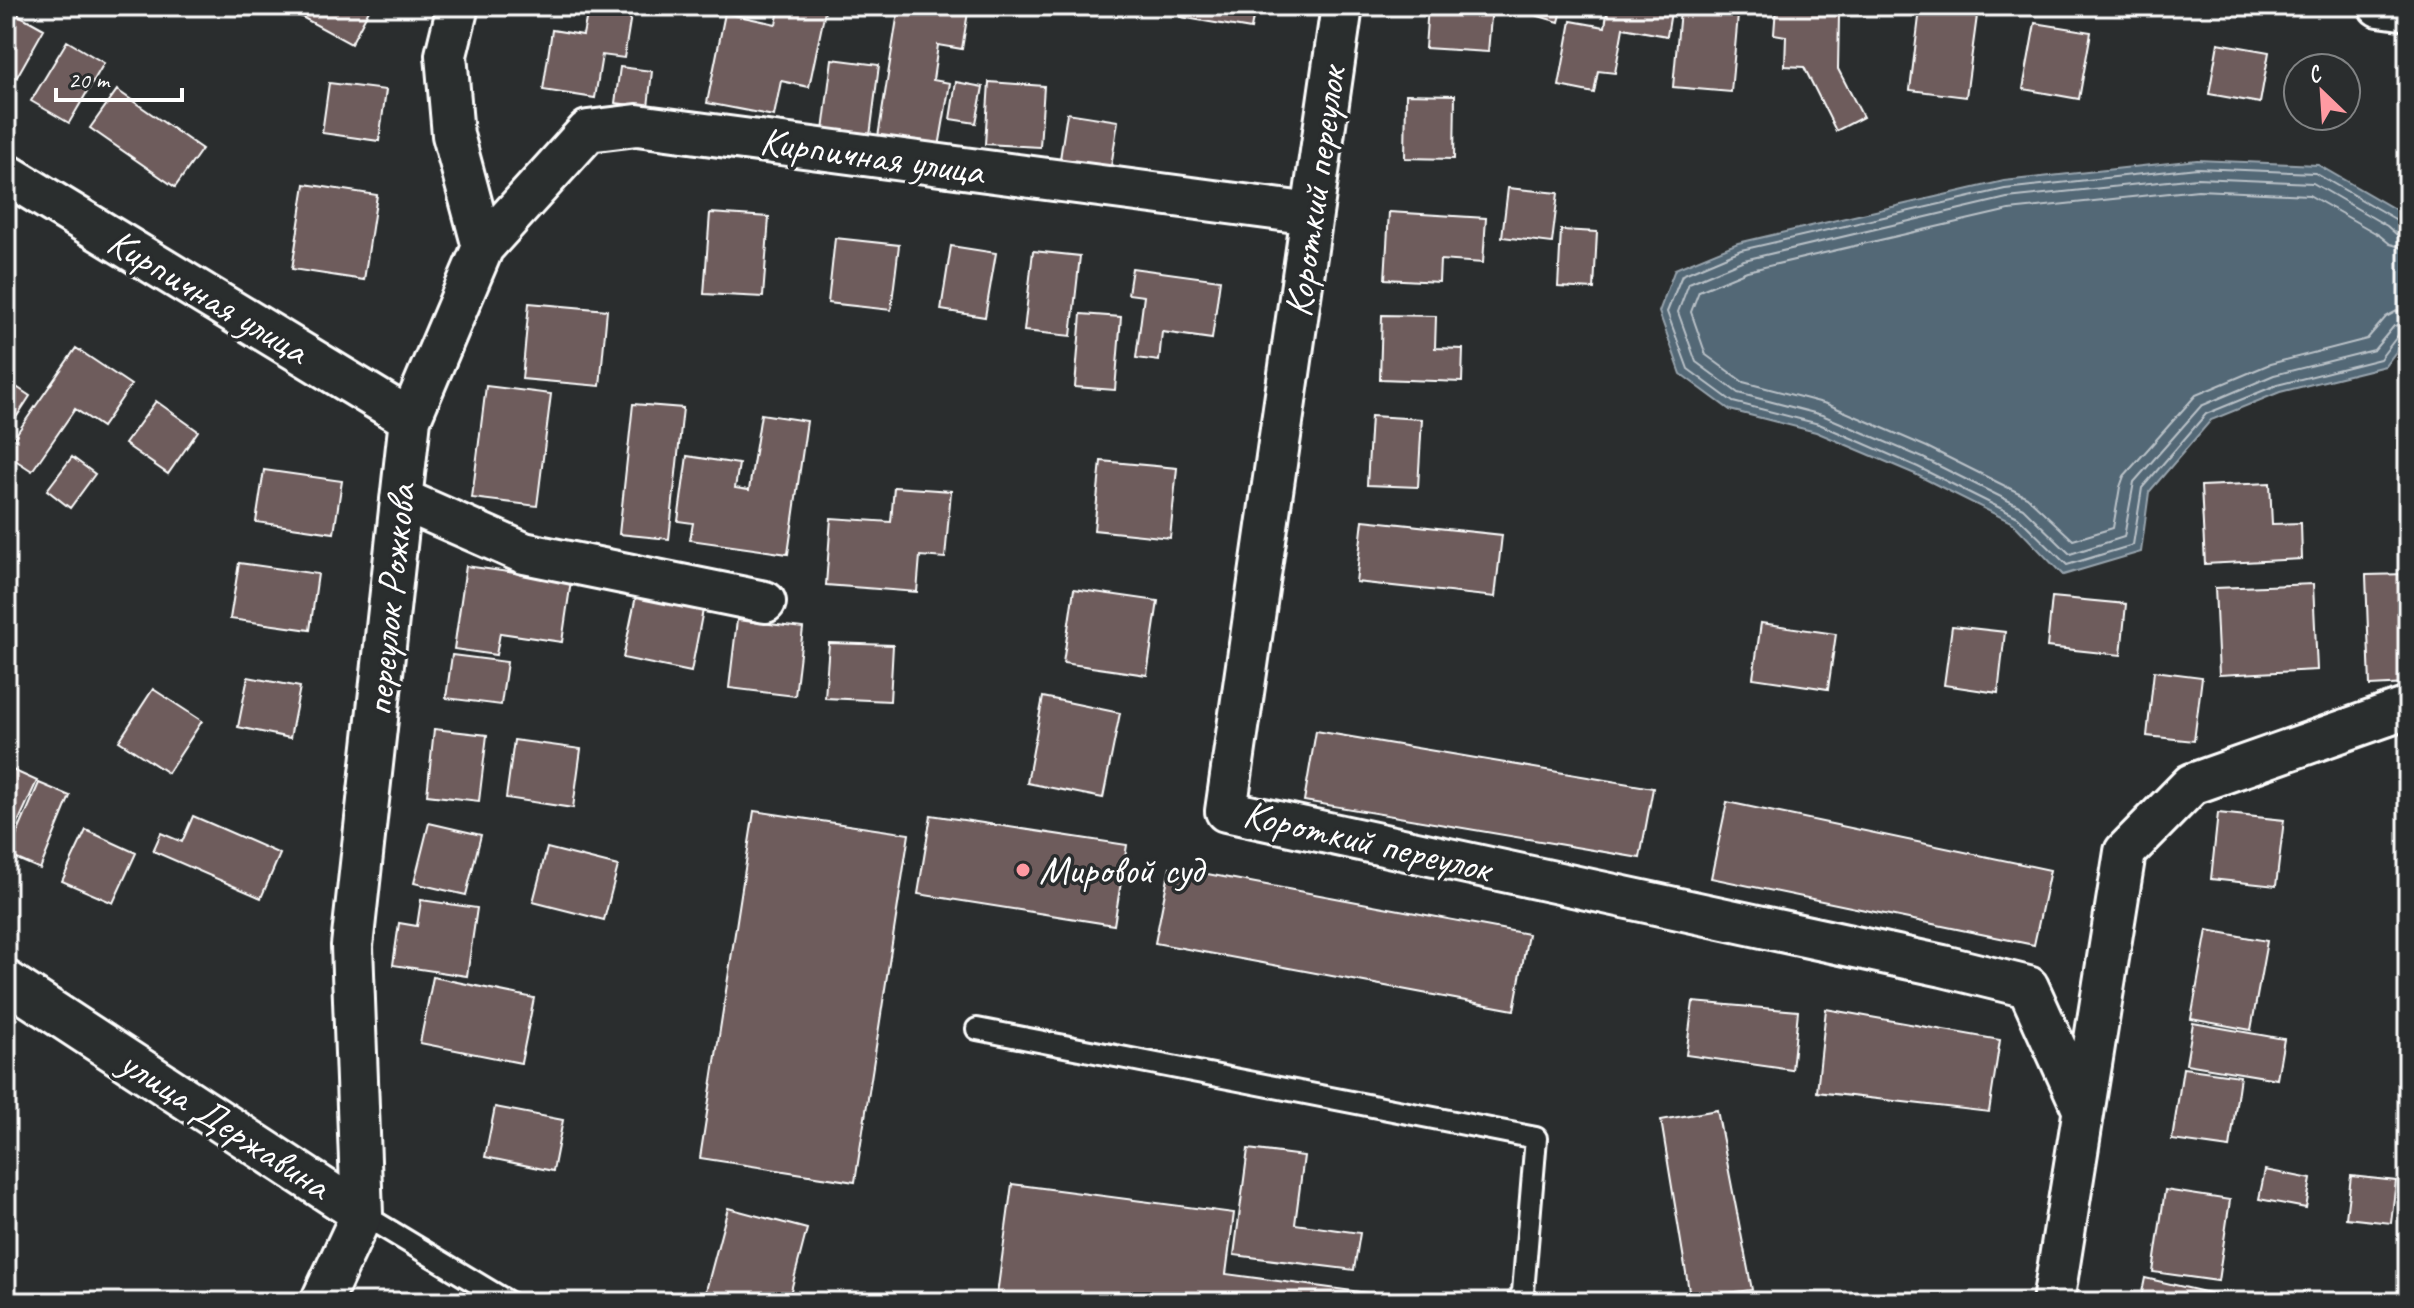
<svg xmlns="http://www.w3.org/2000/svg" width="2414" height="1308" viewBox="0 0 2414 1308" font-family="Caveat,sans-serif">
  <rect width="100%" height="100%" fill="#2a2d2e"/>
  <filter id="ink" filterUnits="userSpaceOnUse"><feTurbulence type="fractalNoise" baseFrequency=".0125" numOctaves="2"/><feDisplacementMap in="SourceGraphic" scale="16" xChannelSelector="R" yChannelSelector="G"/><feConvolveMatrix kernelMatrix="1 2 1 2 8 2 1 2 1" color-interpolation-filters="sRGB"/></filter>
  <g filter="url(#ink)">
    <path fill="#536776" stroke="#98a4ad" stroke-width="2" d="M2197,160L2318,165L2403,214L2408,230V336L2385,366L2280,392L2211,420L2149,492L2141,552L2063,575L2013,523L1915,474L1816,432L1730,410L1681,374L1659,312L1675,269L1738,243L2004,181Z"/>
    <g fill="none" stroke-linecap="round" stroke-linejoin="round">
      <path stroke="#bac2c8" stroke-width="2" d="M2408,227L2401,225L2395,219L2315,173L2197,168L2005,189L1741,250L1682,275L1667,312L1688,369L1733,402L1819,424L1918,467L2018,517L2067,565L2133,545L2142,488L2206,414L2277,385L2380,359L2399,334L2408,332
        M2408,237L2396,234L2387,226L2313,183L2197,178L2007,198L1744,260L1689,283L1678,312L1696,362L1738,393L1822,415L1923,458L2023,508L2070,554L2124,537L2134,482L2201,406L2274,375L2374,350L2394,326L2408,322
        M2408,249L2390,244L2379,235L2309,195L2198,190L2009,210L1747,271L1699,291L1691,312L1706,355L1743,382L1827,404L1927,447L2027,497L2073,540L2113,528L2120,487L2124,476L2196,395L2270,364L2367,339L2386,317L2397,311L2408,310"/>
    </g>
    <path fill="#6e5c5c" stroke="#fff" stroke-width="2" d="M291,6H371L351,44L289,10Z
      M780,6H826L809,87L781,81L774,116L707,103L725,13L776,24Z
      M899,6H969L962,49L938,45L933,80L950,83L939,147L878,137Z
      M1182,6H1255L1251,29L1180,17Z
      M1428,6H1492L1488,52L1425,48Z
      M1504,6H1563L1559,22Z
      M1608,6H1672L1667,36L1623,28L1615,73L1598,71L1594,93L1559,86L1571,21L1605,27Z
      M1776,7L1839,14L1838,69L1863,117L1836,131L1804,67L1785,66L1786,36L1774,34Z
      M6,8L44,29L10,89L6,86Z
      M588,9L631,15L624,58L602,55L595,98L543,90L552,30L583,35Z
      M1920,9L1977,16L1966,97L1910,90Z
      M1680,10L1738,15L1731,92L1673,87Z
      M2035,23L2091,32L2079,99L2023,89Z
      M67,41L104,63L69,123L31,101Z
      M2218,43L2269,52L2260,103L2209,94Z
      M832,59L879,65L870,136L823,131Z
      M620,67L652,71L648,107L615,103Z
      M956,82L983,87L976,123L950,119Z
      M989,82L1044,86L1040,147L985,144Z
      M329,83L386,90L379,141L322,133Z
      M117,90L202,149L175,187L90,128Z
      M1406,94L1455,95L1454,159L1405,158Z
      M1067,113L1118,121L1111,167L1060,159Z
      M305,184L377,195L364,280L292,269Z
      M1508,188L1558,193L1552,243L1502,237Z
      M1389,212L1486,218L1483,263L1440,260L1439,282L1385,279Z
      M710,213L769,217L763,297L704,294Z
      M1561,230L1597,232L1594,289L1558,287Z
      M835,238L899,245L891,310L828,303Z
      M951,246L996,253L985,317L941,310Z
      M1033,251L1080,256L1071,336L1024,331Z
      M1132,268L1220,280L1212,339L1162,332L1159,361L1136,358L1144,296L1128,294Z
      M529,303L607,310L600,386L522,379Z
      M1081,314L1121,317L1115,390L1075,387Z
      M1382,315L1436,316L1435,348L1463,349L1462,382L1380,379Z
      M76,348L131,385L102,427L75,409L32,471L6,454V449Z
      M6,380L30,396L6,433Z
      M486,386L551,394L537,506L472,498Z
      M156,401L198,431L168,474L125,444Z
      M633,404L683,408L669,539L619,534Z
      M761,414L807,421L788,554L690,540L693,523L678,521L687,456L739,464L735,488L749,490Z
      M1371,416L1422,419L1418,487L1367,485Z
      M72,457L95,474L70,508L47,490Z
      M1101,461L1177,468L1170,538L1094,530Z
      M264,470L342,481L334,533L256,522Z
      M2270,483L2272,524L2301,523L2302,559L2205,564L2201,486Z
      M894,487L951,491L945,558L920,556L917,592L826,585L831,518L891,522Z
      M1363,520L1502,535L1495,597L1356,582Z
      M239,563L318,574L310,630L230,619Z
      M466,566L571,581L562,642L500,633L496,655L454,649Z
      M2408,574V684L2370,686L2366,575Z
      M2313,584L2317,670L2219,675L2215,588Z
      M1074,589L1158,601L1147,675L1063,663Z
      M636,596L703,610L691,672L623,658Z
      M2052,597L2126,604L2121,655L2047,647Z
      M737,620L803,628L795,696L729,688Z
      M1761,623L1836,634L1828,689L1753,678Z
      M1952,626L2005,632L1998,693L1944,685Z
      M829,643L893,645L890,701L825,698Z
      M452,655L507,662L501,705L446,698Z
      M2154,671L2202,677L2194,741L2147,736Z
      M248,677L300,687L290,738L238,727Z
      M153,689L202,721L168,773L119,741Z
      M1043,697L1120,713L1103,798L1027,783Z
      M434,729L487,735L479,801L427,795Z
      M1316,731L1653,788L1640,858L1304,801Z
      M514,740L581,749L573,808L506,798Z
      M6,767L37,781L10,840L6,838Z
      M39,783L70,796L40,869L8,855Z
      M1727,802L2050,870L2034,945L1711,878Z
      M754,811L909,834L855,1182L700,1158Z
      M2218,813L2284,820L2276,886L2211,879Z
      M931,815L1127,845L1114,925L918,894Z
      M193,816L280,854L261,898L153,851L161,833L182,842Z
      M429,823L481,835L466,895L414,883Z
      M86,830L136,853L113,903L62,881Z
      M547,848L618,866L604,920L533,902Z
      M1170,867L1528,934L1514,1010L1155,943Z
      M421,900L477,908L467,976L393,965L399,923L417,926Z
      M2207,930L2267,941L2251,1030L2191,1019Z
      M433,977L534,998L521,1063L420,1043Z
      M1693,1002L1798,1011L1792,1070L1686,1055Z
      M1826,1009L2000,1040L1989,1112L1817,1092Z
      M2193,1023L2284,1039L2277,1079L2186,1064Z
      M2183,1068L2240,1076L2230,1148L2172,1140Z
      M495,1107L563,1120L553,1171L485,1157Z
      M1717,1110L1752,1290L1690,1297L1661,1120Z
      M1248,1149L1304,1156L1295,1224L1360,1233L1354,1270L1234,1255Z
      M2265,1170L2311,1179L2306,1208L2259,1199Z
      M2351,1176L2396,1181L2391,1223L2346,1218Z
      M1012,1184L1234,1213L1226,1274L1435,1302H996Z
      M2165,1190L2230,1200L2218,1281L2153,1272Z
      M728,1208L807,1229L788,1302H703Z
      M2145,1278L2218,1295L2217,1302H2140Z"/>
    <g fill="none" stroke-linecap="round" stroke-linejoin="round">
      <defs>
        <path id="lane" d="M977,1029L1536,1138L1523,1292L1517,1302
          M362,1214L508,1302"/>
        <path id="street" d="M1342,6L1226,811L1943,966L2028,987L2083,1109
          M2379,6L2408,10
          M6,174L410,419
          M483,247L588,131L637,125L1312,214
          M401,499L524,553L765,602
          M6,981L362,1214
          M321,1302L362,1214L352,946L410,419L483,247L453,135L446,55L458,6
          M2053,1302L2125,852L2192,784L2408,708"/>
      </defs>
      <use href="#lane" stroke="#fff" stroke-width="26"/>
      <use href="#street" stroke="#fff" stroke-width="46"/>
      <use href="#lane" stroke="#2a2d2e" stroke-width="20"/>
      <use href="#street" stroke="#2a2d2e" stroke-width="40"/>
    </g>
  </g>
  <circle fill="#ff9aa2" stroke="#2a2d2e" stroke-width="3" cx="1023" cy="870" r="8"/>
  <g text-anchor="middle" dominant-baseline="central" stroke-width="7" stroke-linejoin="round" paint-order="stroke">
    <g font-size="40" fill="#fff" stroke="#2a2d2e">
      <text transform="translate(872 156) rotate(8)">Кирпичная улица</text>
      <text transform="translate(1315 192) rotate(-82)">Короткий переулок</text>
      <text transform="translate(208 296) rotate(31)">Кирпичная улица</text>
      <text transform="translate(390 600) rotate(-84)">переулок Рожкова</text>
      <text transform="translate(1367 841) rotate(13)">Короткий переулок</text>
      <text transform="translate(225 1124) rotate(33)">улица Державина</text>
    </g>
    <g font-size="40" fill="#fff" stroke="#2a2d2e" text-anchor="start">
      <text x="1039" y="870">Мировой суд</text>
    </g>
  </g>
  <rect width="2414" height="1308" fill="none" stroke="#2a2d2e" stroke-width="32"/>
  <rect x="16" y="16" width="2382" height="1276" fill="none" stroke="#fff" stroke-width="3" filter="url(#ink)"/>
  <g transform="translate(2322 92) rotate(335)"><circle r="38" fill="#2a2d2e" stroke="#7f8182" stroke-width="2"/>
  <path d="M0-6L14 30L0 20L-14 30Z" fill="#ff9aa2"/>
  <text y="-12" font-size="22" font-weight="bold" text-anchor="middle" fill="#ffffff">С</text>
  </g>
  <path d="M56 88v12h126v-12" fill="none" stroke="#ffffff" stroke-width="4"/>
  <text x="68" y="88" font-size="24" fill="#ffffff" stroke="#2a2d2e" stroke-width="6" paint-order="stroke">20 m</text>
</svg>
